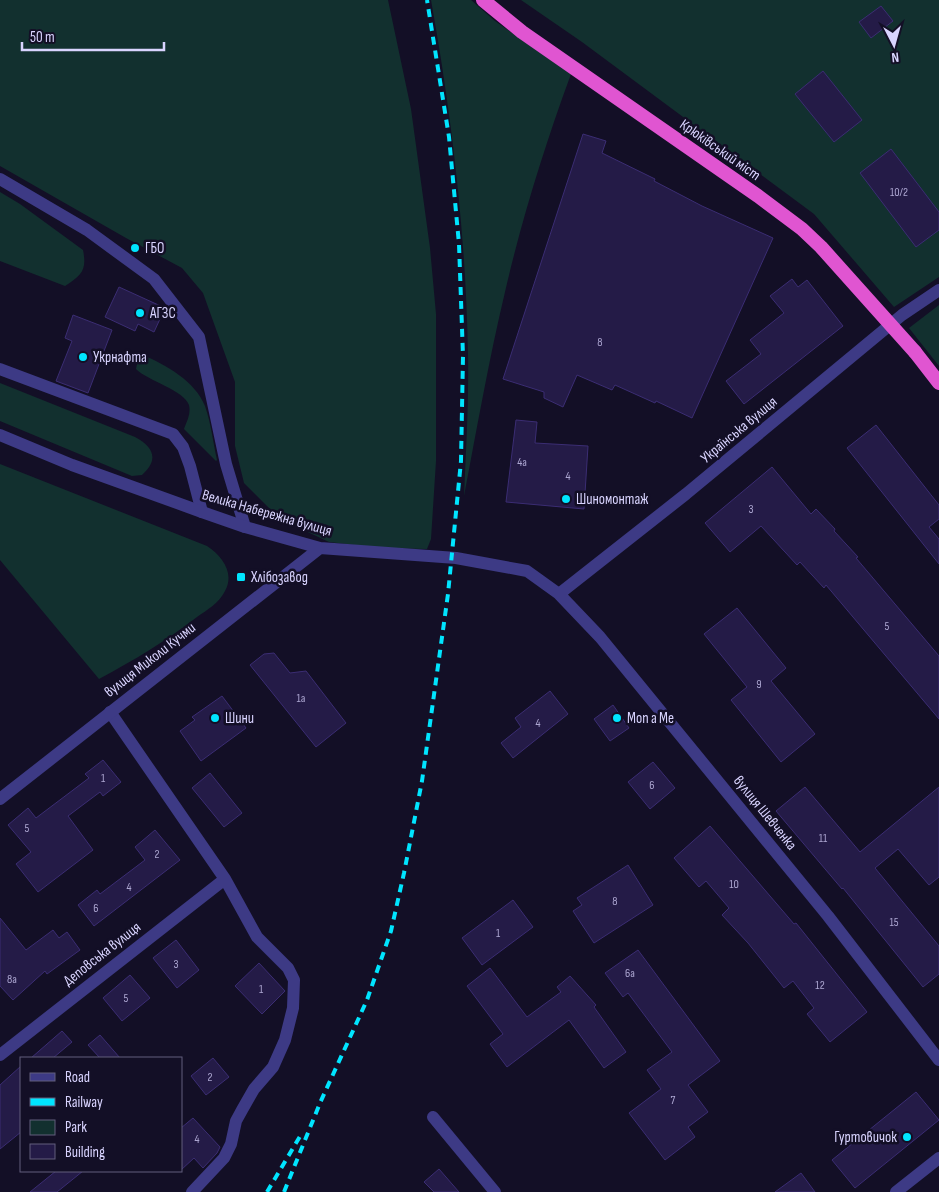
<svg xmlns="http://www.w3.org/2000/svg" width="939" height="1192" viewBox="0 0 939 1192" font-family="'Sofia Sans Condensed',sans-serif">
  <rect width="100%" height="100%" fill="#130f26"/>
  <path fill="#12302f" d="M0,0H388L411,109L430,248L436,314V461L431,539L427,549L381,548L329,542L280,519L244,483L235,446V382L203,293L182,268L126,238L0,166Z
    M431,0H471L495,21L571,74C545,145 522,218 505,292C489,359 477,428 464,496C466,449 469,402 468,355C466,236 452,117 431,0Z
    M521,0H939V277L894,307L814,214L582,42Z
    M0,192L20,204L83,250C87,270 82,275 65,286L0,261Z
    M939,305V366L909,328Z
    M143,355C166,365 195,381 205,406C211,423 213,442 217,460L216,461L184,429C187,421 191,414 189,405C184,390 148,381 136,369L138,359Z
    M0,383L135,437C154,447 159,460 142,475L132,476L0,421Z
    M0,464L207,546C222,556 235,573 225,591C219,603 207,610 197,617C165,642 134,660 99,679L0,560Z"/>
  <path fill="#241b47" stroke="#3b2d73" d="M881,6L893,21L871,38L859,22Z
    M823,71L862,120L834,142L795,94Z
    M583,134L606,141L602,153L655,179L654,181L702,206L773,238L692,418L656,401L655,403L615,385L612,390L577,375L563,407L544,398V392L503,379Z
    M891,149L939,212V230L916,247L860,173Z
    M792,279L798,287L807,280L843,326L744,404L726,381L761,354L750,340L784,313L770,296Z
    M119,287L165,308L154,332L138,324L135,331L105,317Z
    M73,315L112,330L88,393L56,381L72,341L65,338Z
    M516,420L537,422L535,443L588,446L584,509L506,502Z
    M876,425L939,505V519L929,527L939,539V564L847,448Z
    M772,467L811,514L816,509L835,529L834,531L858,557L856,558L939,656V719L826,585L824,588L800,562L797,565L761,526L730,552L705,523Z
    M737,608L786,668L771,681L815,734L781,762L731,700L747,687L704,634Z
    M274,653L290,673L306,671L346,723L316,747L250,665L264,654Z
    M550,691L568,714L513,758L501,743L521,727L515,718Z
    M222,696L246,728L201,761L180,731L195,720L192,717Z
    M613,705L629,728L610,741L594,719Z
    M103,760L121,782L103,796L100,792L68,816L93,850L38,892L16,864L31,852L8,825L28,808L36,818L89,778L85,774Z
    M653,762L675,788L650,809L628,782Z
    M210,773L242,813L224,827L192,788Z
    M805,787L860,852L939,787V877L929,885L898,849L875,868L939,946V974L923,987L843,888L842,889L776,811Z
    M710,826L794,924L796,923L867,1012L830,1042L807,1014L814,1008L793,981L784,988L748,943L722,915L729,908L706,881L699,887L674,858Z
    M155,830L180,860L94,926L78,905L97,890L100,894L145,860L135,847Z
    M628,865L653,905L594,943L573,911L582,905L577,898Z
    M513,900L533,927L482,965L462,938Z
    M0,918L26,950L53,930L59,938L67,932L80,950L47,974L45,971L13,1000L0,986Z
    M176,940L199,970L177,988L153,958Z
    M638,950L720,1061L688,1085L708,1112L688,1127L695,1137L665,1160L629,1113L661,1089L647,1070L672,1052L628,993L623,997L605,973Z
    M259,963L285,991L262,1014L235,986Z
    M490,968L527,1017L561,992L557,987L570,976L596,1005L594,1007L626,1052L604,1068L569,1020L507,1067L490,1044L503,1034L467,986Z
    M130,975L150,998L122,1021L103,998Z
    M62,1031L72,1042L53,1058H31Z
    M100,1035L120,1058H100L88,1045Z
    M213,1058L229,1077L206,1095L191,1076Z
    M21,1066V1132L0,1149V1085Z
    M916,1092L939,1120L855,1188L832,1160Z
    M193,1118L220,1147L217,1153L203,1168L194,1158L181,1170V1128Z
    M439,1169L459,1192H434L424,1182Z
    M56,1171H83L57,1192H30Z
    M801,1173L815,1192H775Z"/>
  <g fill="none" stroke-linecap="round" stroke-linejoin="round">
    <path stroke="#3d3a85" stroke-width="12" d="M0,179L87,230L154,279L199,337L226,464L245,527
      M0,369L173,434L183,447L190,466L202,512
      M110,712L225,879L257,937L288,968L294,980L293,1008L285,1040L273,1067L254,1089L242,1110L236,1121L231,1144L224,1158L192,1192
      M0,1055L225,879
      M433,1117L495,1192
      M896,1192L939,1158"/>
    <path stroke="#3d3a85" stroke-width="12" d="M0,435L72,465L202,512L245,527L320,548L456,558L527,571L559,594L600,637L828,916L939,1060
      M559,594L686,494L902,315L939,290
      M0,799L320,548"/>
    <path stroke="#e055d1" stroke-width="14" d="M915,352L939,383"/>
    <path stroke="#00e5ff" stroke-width="4" stroke-dasharray="8 6" stroke-linecap="butt" d="M267,1192L302,1133
      M284,1192L320,1103L367,1000L391,931L404,873L422,781L448,594L461,461L463,356L459,244L449,137L427,0"/>
    <path stroke="#e055d1" stroke-width="14" d="M483,0L522,32L758,196L802,229L821,247L915,352"/>
  </g>
  <g fill="#00e5ff" stroke="#130f26" stroke-width="2">
    <circle cx="135" cy="248" r="5"/>
    <circle cx="140" cy="313" r="5"/>
    <circle cx="83" cy="357" r="5"/>
    <circle cx="566" cy="499" r="5"/>
    <rect x="236" y="572" width="10" height="10" rx="2.5"/>
    <circle cx="215" cy="718" r="5"/>
    <circle cx="617" cy="718" r="5"/>
    <circle cx="907" cy="1137" r="5"/>
  </g>
  <g text-anchor="middle" dominant-baseline="central" stroke-width="5" stroke-linejoin="round" paint-order="stroke">
    <g font-size="12" fill="#aca6d1">
      <text x="899" y="192">10/2</text>
      <text x="600" y="342">8</text>
      <text x="522" y="462">4а</text>
      <text x="568" y="476">4</text>
      <text x="751" y="509">3</text>
      <text x="887" y="626">5</text>
      <text x="759" y="684">9</text>
      <text x="301" y="698">1а</text>
      <text x="538" y="723">4</text>
      <text x="103" y="778">1</text>
      <text x="652" y="785">6</text>
      <text x="27" y="828">5</text>
      <text x="823" y="838">11</text>
      <text x="157" y="854">2</text>
      <text x="734" y="884">10</text>
      <text x="129" y="887">4</text>
      <text x="615" y="901">8</text>
      <text x="96" y="908">6</text>
      <text x="894" y="922">15</text>
      <text x="498" y="933">1</text>
      <text x="176" y="964">3</text>
      <text x="630" y="973">6а</text>
      <text x="12" y="979">8а</text>
      <text x="820" y="985">12</text>
      <text x="261" y="989">1</text>
      <text x="126" y="998">5</text>
      <text x="210" y="1077">2</text>
      <text x="673" y="1100">7</text>
      <text x="197" y="1139">4</text>
    </g>
    <g font-size="15" fill="#d9d4ff" stroke="#130f26">
      <text transform="translate(720 150) rotate(35)">Крюківський міст</text>
      <text transform="translate(739 430) rotate(-40)">Українська вулиця</text>
      <text transform="translate(267 513) rotate(16)">Велика Набережна вулиця</text>
      <text transform="translate(150 660) rotate(-38)">вулиця Миколи Кучми</text>
      <text transform="translate(765 813) rotate(51)">вулиця Шевченка</text>
      <text transform="translate(102 954) rotate(-38)">Деповська вулиця</text>
    </g>
    <g font-size="15" fill="#d9d4ff" stroke="#130f26" text-anchor="start">
      <text x="145" y="248">ГБО</text>
      <text x="150" y="313">АГЗС</text>
      <text x="93" y="357">Укрнафта</text>
      <text x="576" y="499">Шиномонтаж</text>
      <text x="251" y="577">Хлібозавод</text>
      <text x="225" y="718">Шини</text>
      <text x="627" y="718">Mon a Me</text>
      <text x="897" y="1137" text-anchor="end">Гуртовичок</text>
    </g>
  </g>
  <rect x="20" y="1057" width="162" height="115" fill="#130f26" stroke="#625e7d"/>
  <rect x="30" y="1073" width="25" height="8" fill="#3d3a85" stroke="#625e7d"/>
  <text x="65" y="1082" font-size="15" fill="#d9d4ff">Road</text>
  <rect x="30" y="1098" width="25" height="8" fill="#00e5ff" stroke="#625e7d"/>
  <text x="65" y="1107" font-size="15" fill="#d9d4ff">Railway</text>
  <rect x="30" y="1120" width="25" height="15" fill="#12302f" stroke="#625e7d"/>
  <text x="65" y="1132" font-size="15" fill="#d9d4ff">Park</text>
  <rect x="30" y="1144" width="25" height="15" fill="#241b47" stroke="#625e7d"/>
  <text x="65" y="1157" font-size="15" fill="#d9d4ff">Building</text>
  <g transform="translate(894 45) rotate(174)" stroke="#130f26" stroke-width="4" paint-order="stroke">
  <path d="M0-4L9 19L0 12L-9 19Z" fill="#d9d4ff"/>
  <text y="-8" font-size="14" font-weight="bold" text-anchor="middle" fill="#d9d4ff">N</text>
  </g>
  <path d="M22 42v8h142v-8" fill="none" stroke="#d9d4ff" stroke-width="2.5"/>
  <text x="30" y="42" font-size="15" fill="#d9d4ff" stroke="#130f26" stroke-width="4" paint-order="stroke">50 m</text>
</svg>
